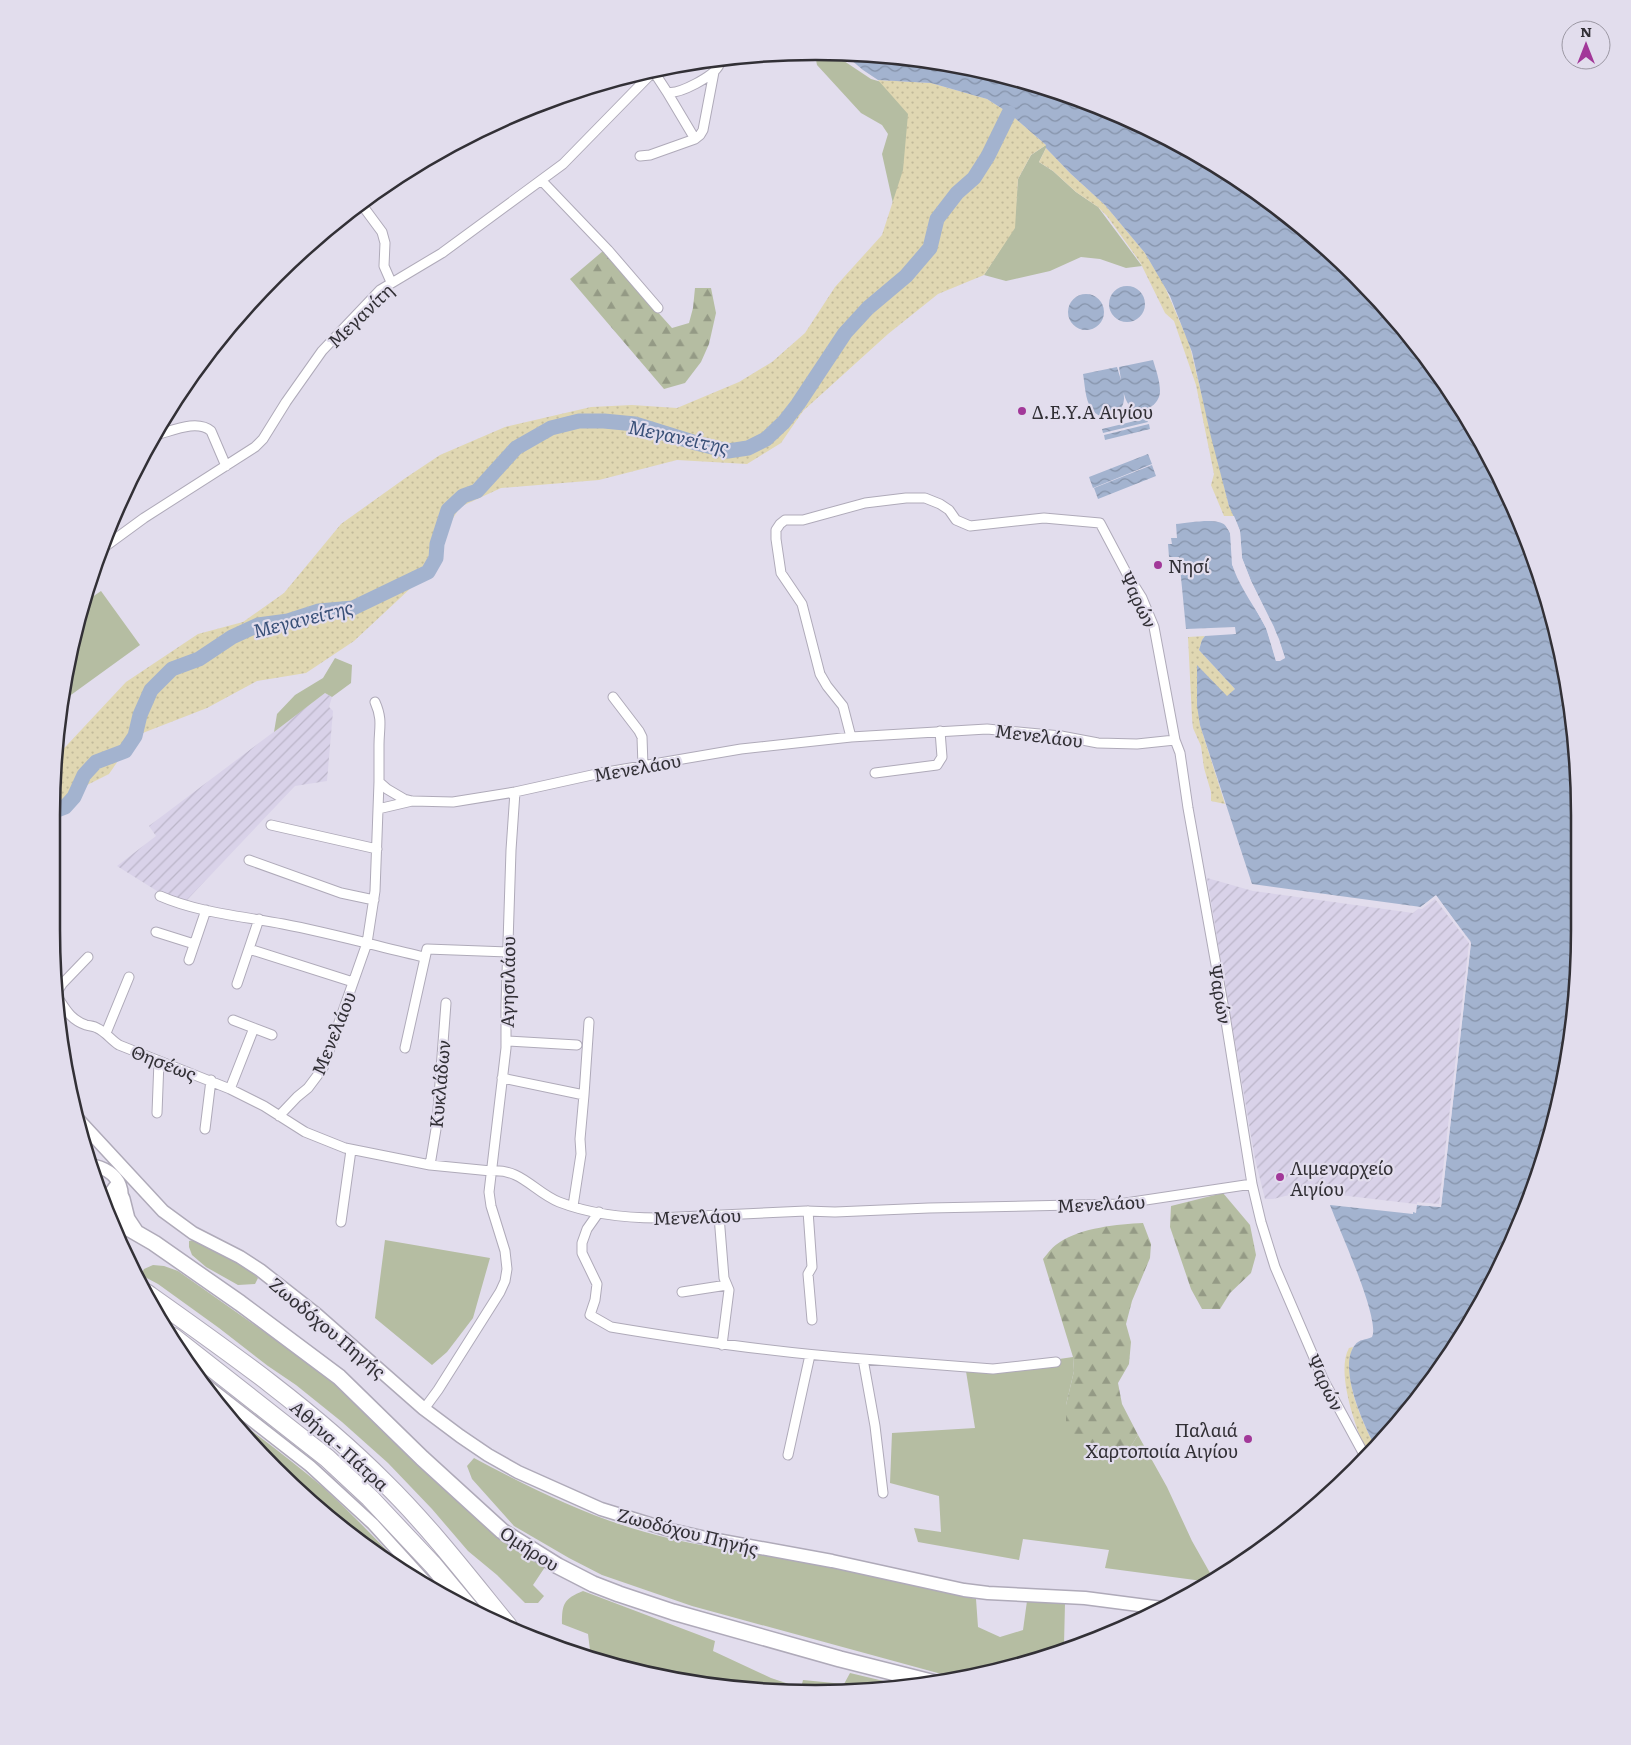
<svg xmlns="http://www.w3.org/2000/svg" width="1631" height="1745" viewBox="0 0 1631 1745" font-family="Literata,serif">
  <defs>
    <pattern id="industrial-furrows" width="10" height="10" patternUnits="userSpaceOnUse" patternTransform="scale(1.25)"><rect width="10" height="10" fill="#d9d2e9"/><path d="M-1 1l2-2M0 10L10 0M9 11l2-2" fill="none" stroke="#bbb5c8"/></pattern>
    <pattern id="forest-firs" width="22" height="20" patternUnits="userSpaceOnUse" patternTransform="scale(1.25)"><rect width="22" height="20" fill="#b5bda2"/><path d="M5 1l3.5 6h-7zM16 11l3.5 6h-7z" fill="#949a85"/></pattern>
    <pattern id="sand-dots" width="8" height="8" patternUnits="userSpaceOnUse" patternTransform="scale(1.25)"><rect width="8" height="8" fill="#e0d7b2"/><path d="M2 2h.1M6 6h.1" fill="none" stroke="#c1b99a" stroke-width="1.8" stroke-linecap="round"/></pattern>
    <pattern id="water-waves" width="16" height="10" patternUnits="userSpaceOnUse" patternTransform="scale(1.25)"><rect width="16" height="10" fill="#a3b3cf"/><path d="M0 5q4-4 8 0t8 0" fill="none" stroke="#8592a9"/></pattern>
  </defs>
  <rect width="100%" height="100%" fill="#e2dded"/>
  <path fill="url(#industrial-furrows)" d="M325,693L332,697L329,707L333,711L327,781L295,786L186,901L165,896L117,866L156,836L149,826Z
    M1207,878L1253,891L1413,913L1436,895L1471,942L1441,1207L1306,1191L1273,1199H1265L1255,1159Z"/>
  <path fill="#b5bda2" d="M837,54L841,59L871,79L899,87L932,92L896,217L882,154L888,134L882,125L861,113L817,65L815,55Z
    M1046,145V148L1039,162L1053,171L1076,192L1098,207L1142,266L1126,268L1100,259L1081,257L1050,271L1006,281L984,275L1014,228L1018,179L1031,155Z
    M101,591L140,645L64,700L77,617L82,604Z
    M335,658L352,665L351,683L332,697L325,693L274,732L277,714L295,695L323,678Z
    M194,1240L245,1266L258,1278L255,1284L238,1285L206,1267L192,1255L189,1247V1241Z
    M385,1240L490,1258L473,1318L447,1352L432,1365L375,1318Z
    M153,1265L164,1266L178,1271L307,1362L338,1387L480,1522L508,1544L545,1567L533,1585L544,1596L538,1603H525L497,1575L468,1551L432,1509L388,1463L342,1422L296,1385L268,1366L219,1328L158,1284L141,1275L144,1269Z
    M1073,1357L1074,1371L1066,1405L1129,1449L1138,1435L1167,1487L1192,1541L1214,1580L1210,1582L1105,1568L1109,1550L1023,1539L1019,1560L918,1542L914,1528L941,1532L939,1496L890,1483L892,1433L975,1428L965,1365L1011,1366Z
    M222,1408C256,1434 291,1460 324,1488C355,1517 384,1547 413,1578L391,1565L312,1504Z
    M474,1458C529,1487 585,1515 645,1532C694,1546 744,1552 794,1560C855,1571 916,1585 976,1599L978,1627L1000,1637L1023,1630L1027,1601L1065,1603L1064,1645L1075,1647L1061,1653L956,1678L692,1606L602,1575L569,1558L514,1526L472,1479L467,1466Z
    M583,1591L715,1641L713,1651L771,1678L801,1688L803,1680L844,1684L850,1673L909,1687L765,1692L617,1668L591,1658L588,1634L562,1624C562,1603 564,1599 583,1591Z"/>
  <path fill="url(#forest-firs)" d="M603,251L672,328L689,323L693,308L695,288H711L716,313L709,344L701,362L685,383L664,389L570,279Z
    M1223,1193L1250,1225L1256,1255L1251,1273L1230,1293L1220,1309H1202L1191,1289L1170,1227L1171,1206Z
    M1143,1223L1151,1244L1150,1258L1132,1301L1126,1324L1131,1342L1129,1364L1118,1383L1122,1404L1138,1435L1129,1449L1108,1451L1080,1448L1066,1431V1405L1074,1371L1073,1357L1043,1259C1048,1253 1053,1246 1060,1242C1081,1228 1118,1224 1143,1223Z"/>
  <path fill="url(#sand-dots)" d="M878,80L931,83L987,99L1009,113L1046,145L1031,155L1018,179L1015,228L984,275L938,294L888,334L803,411L781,443L747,464L677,460L599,480L501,488L460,507L437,544L428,572L354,641L306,673L257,681L207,708L135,736L109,774L69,794L52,816L54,759L126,682L198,634L243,622L284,593L341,524L404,479L440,455L505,427L591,407L632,405L677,408L739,382L772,362L805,333L835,287L882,235L903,170L908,114Z
    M1046,148L1071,174L1105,205L1145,253L1164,285L1189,343L1229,506L1234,516H1224L1211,485L1214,474L1196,385L1174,321L1165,313L1140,262L1107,216L1098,207L1076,192L1053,171L1039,162Z
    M1205,636L1202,640L1199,650L1235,689L1227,697L1197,666V698L1200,725L1225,804L1211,801V792L1204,768L1201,746L1193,728L1192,718L1188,637Z
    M1353,1347C1341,1377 1362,1422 1376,1448L1368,1455C1357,1432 1335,1372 1349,1348Z"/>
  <path fill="url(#water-waves)" d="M865,53L1013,77L1153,130L1281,209L1390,311L1477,433L1539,570L1573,715L1580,930L1565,1078L1521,1222L1451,1354L1390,1434L1376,1448C1364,1426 1337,1367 1355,1345C1359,1339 1366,1340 1372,1337C1381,1320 1338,1227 1330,1205L1413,1214V1212L1416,1213L1417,1205L1441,1207L1471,942L1436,896L1421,907L1252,884L1200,725L1197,706V665L1227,696L1235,689L1199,650L1202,640L1205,636L1236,634L1235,627L1186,629L1179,557H1169L1168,544H1172L1171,538H1177L1176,524C1188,523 1217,517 1225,525C1236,535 1230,557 1234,570C1242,591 1256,608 1266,628C1270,638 1273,650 1276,661L1285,658L1274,627L1251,581L1242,558L1240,531L1229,506L1211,437L1192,352L1170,296L1145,253L1105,205L1071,174L1046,148V145L1009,113L987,99L931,83L878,80L863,70L844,54Z
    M1109 304a18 18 0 1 1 36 0a18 18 0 1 1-36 0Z
    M1068 312a18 18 0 1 1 36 0a18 18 0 1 1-36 0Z
    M1153,360C1156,370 1160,381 1160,391C1160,408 1136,418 1127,402C1122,392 1121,378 1119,367Z
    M1117,367C1120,377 1124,388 1124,398C1124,416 1100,424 1091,408C1085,399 1085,385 1083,374Z
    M1147,418L1148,422L1103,433L1102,429Z
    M1149,424L1150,429L1105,440L1104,435Z
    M1148,454L1152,464L1093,488L1089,477Z
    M1152,465L1156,476L1098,499L1094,488Z"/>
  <path fill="#e2dded" d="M1231,516H1234L1237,523L1240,531L1242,558L1251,581L1279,639L1285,658L1280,661H1276L1266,628L1232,565L1230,533L1224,523L1217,520L1225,521L1231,528L1232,533L1235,564L1250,597L1268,627L1278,659L1282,657L1272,628L1248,582L1241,563L1237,532Z
    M1436,895L1471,943L1441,1207L1417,1205V1202L1439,1204L1469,943L1435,899L1422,909H1418Z"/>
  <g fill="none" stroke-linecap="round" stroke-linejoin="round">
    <path stroke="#a3b3cf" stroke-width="15" d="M52,812L65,807L74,797L84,775L96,762L125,751L135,736L140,715L151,690L172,669L199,659L232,637L258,625L288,621L319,611L353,608L428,572L436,558L437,544L448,510L463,496L477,491L516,448L551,428L579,421H604L635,424L696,443L728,451L748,448L766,439L784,422L798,404L845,333L868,308L906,276L930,248L937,219L957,193L974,178L988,156L1009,113"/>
    <defs>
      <path id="minor" d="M654,72L667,92C679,95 714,76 719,65L717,58
        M667,92L695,139
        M640,156L650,155L695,139L700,135L703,130L714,72
        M542,181L608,250L658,308
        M362,205L382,232L385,243L384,266L391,282
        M156,435C172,431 197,419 211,431L226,466
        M103,548L144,518L255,447L263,439L286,402L322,351L380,290L442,253L563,164L652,73
        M613,697L639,731L642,737L643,766
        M375,702C383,720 379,728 379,745C379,757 379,770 379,782
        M851,737L843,706L827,686L820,674L802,604L781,573L776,539V530L780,524L785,520H803L865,503L906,498H925L940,504L949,510L956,520L970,526L1044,518L1100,523L1127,574L1142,598L1154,627L1175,740L1180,753L1188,808L1225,1015L1252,1184L1261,1222L1275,1267L1324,1381L1366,1458
        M875,773L937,765L942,757L940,731
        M378,809L412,801
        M271,825L377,849
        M249,860L341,893L374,900
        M160,896C199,913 242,916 283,924C330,933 377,946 424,957
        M156,932L194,944
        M249,949L353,982
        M189,960L206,910
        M237,984L259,919
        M57,992L62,984L88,957
        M58,998C66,1010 71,1020 86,1025C90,1026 94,1026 97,1028C106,1032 111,1040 119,1045L230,1089L264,1106L305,1132L345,1148L430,1165L491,1171C521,1168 534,1192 559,1202C590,1214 625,1218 658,1218L806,1211L835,1212L929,1208L1119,1204L1252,1184
        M233,1020L272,1035
        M106,1033L129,977
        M506,1041L577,1045
        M405,1048L427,949L508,952
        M502,1078L584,1095L580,1139L581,1154L573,1206
        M230,1089L254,1028
        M584,1095L589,1022
        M157,1113L159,1061
        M279,1116L297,1097L308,1088L323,1068L367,943L375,891L379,782L387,789L404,799L412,801L453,802L515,792L601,773L741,749L851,737L987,729L1061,736L1098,743L1137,744L1175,740
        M205,1129L211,1080
        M430,1165L437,1123L446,1003
        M808,1211L812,1267L808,1274L812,1320
        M599,1212L587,1229L582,1243V1253L597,1284L595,1300L590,1315L611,1327C695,1341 778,1353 863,1359L875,1426L883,1493
        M719,1216L724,1278L729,1290L722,1345
        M341,1222L351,1150
        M682,1292L727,1285
        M863,1359L993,1369L1056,1362
        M424,1409L438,1390L500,1292L505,1281L507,1269L505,1251L491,1206L489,1192L506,1048V1005L511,850L515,792
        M788,1455L810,1355"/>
      <path id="tertiary" d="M200,1380L310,1466L373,1524L432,1589"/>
      <path id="secondary" d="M76,1117L163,1211L193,1233L240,1257L260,1270L316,1314L424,1409L460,1436L488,1455L518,1472L601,1509L666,1529L706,1538L832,1561L964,1590L988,1593L1085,1598L1162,1608
        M89,1165C121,1169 132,1197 111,1221
        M106,1210L112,1202L116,1189"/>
      <path id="primary" d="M122,1199L127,1219L135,1231
        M102,1200L111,1195L116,1188
        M109,1217L154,1243L240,1303L339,1377L422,1458L502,1531L558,1566L593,1584L619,1594L673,1612L840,1659L935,1683"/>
      <path id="motorway" d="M146,1293C228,1351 312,1410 384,1482C429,1526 468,1577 508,1626
        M173,1337L327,1458L370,1498L433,1565L472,1612"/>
    </defs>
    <use href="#minor" stroke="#afaab9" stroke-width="11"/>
    <use href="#tertiary" stroke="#afaab9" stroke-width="14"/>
    <use href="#secondary" stroke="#afaab9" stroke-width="15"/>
    <use href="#primary" stroke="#afaab9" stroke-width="18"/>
    <use href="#motorway" stroke="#afaab9" stroke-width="20"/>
    <use href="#minor" stroke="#fff" stroke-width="9"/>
    <use href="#tertiary" stroke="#fff" stroke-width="11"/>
    <use href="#secondary" stroke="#fff" stroke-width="12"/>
    <use href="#primary" stroke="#fff" stroke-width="15"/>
    <use href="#motorway" stroke="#fff" stroke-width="18"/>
  </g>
  <g fill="#a23899" stroke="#e2dded" stroke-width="2">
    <circle cx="1022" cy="411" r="5"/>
    <circle cx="1158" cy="565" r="5"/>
    <circle cx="1280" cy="1177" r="5"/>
    <circle cx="1248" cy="1439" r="5"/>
  </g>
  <g text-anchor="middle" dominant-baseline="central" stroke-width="4.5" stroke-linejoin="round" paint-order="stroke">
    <g font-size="18" fill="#323036" stroke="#e2dded">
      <text transform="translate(360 315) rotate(-44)">Μεγανίτη</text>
      <text transform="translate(1139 599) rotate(64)">Ψαρών</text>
      <text transform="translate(1039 735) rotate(7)">Μενελάου</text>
      <text transform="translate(637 767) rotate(-10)">Μενελάου</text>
      <text transform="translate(507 982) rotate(-89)">Αγησιλάου</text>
      <text transform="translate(1221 994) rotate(80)">Ψαρών</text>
      <text transform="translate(333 1033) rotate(-68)">Μενελάου</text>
      <text transform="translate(164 1062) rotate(21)">Θησέως</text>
      <text transform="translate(439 1084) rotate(-85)">Κυκλάδων</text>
      <text transform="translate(1101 1203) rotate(-3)">Μενελάου</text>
      <text transform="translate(697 1216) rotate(-2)">Μενελάου</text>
      <text transform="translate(328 1327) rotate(40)">Ζωοδόχου Πηγής</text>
      <text transform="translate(1326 1382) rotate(64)">Ψαρών</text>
      <text transform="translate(340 1445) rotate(42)">Αθήνα - Πάτρα</text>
      <text transform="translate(688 1531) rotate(14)">Ζωοδόχου Πηγής</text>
      <text transform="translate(530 1548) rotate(33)">Ομήρου</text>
    </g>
    <g font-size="18" fill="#323036" stroke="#e2dded" text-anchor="start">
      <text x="1032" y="411">Δ.Ε.Υ.Α Αιγίου</text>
      <text x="1168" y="565">Νησί</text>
      <text x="1290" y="1167">Λιμεναρχείο<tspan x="1290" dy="21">Αιγίου</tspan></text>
      <text x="1238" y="1429" text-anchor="end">Παλαιά<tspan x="1238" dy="21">Χαρτοποιία Αιγίου</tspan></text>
    </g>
    <g font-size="19" font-style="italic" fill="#395078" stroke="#e2dded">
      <text transform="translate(679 436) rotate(12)">Μεγανείτης</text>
      <text transform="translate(303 618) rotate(-14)">Μεγανείτης</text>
    </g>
  </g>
  <path d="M0 0H1631V1745H0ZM815 60H816A755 755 0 0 1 1571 815V930A755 755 0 0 1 816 1685H815A755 755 0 0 1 60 930V815A755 755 0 0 1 815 60Z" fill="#e2dded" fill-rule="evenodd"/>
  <path fill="none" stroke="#323036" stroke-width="2.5" d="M815 60H816A755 755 0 0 1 1571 815V930A755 755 0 0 1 816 1685H815A755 755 0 0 1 60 930V815A755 755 0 0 1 815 60Z"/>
  <g transform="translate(1586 45)"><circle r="24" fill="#e2dded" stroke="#9c98a4"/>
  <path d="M0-4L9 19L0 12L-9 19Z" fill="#a23899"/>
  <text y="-8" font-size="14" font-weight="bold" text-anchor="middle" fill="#323036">N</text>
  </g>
</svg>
